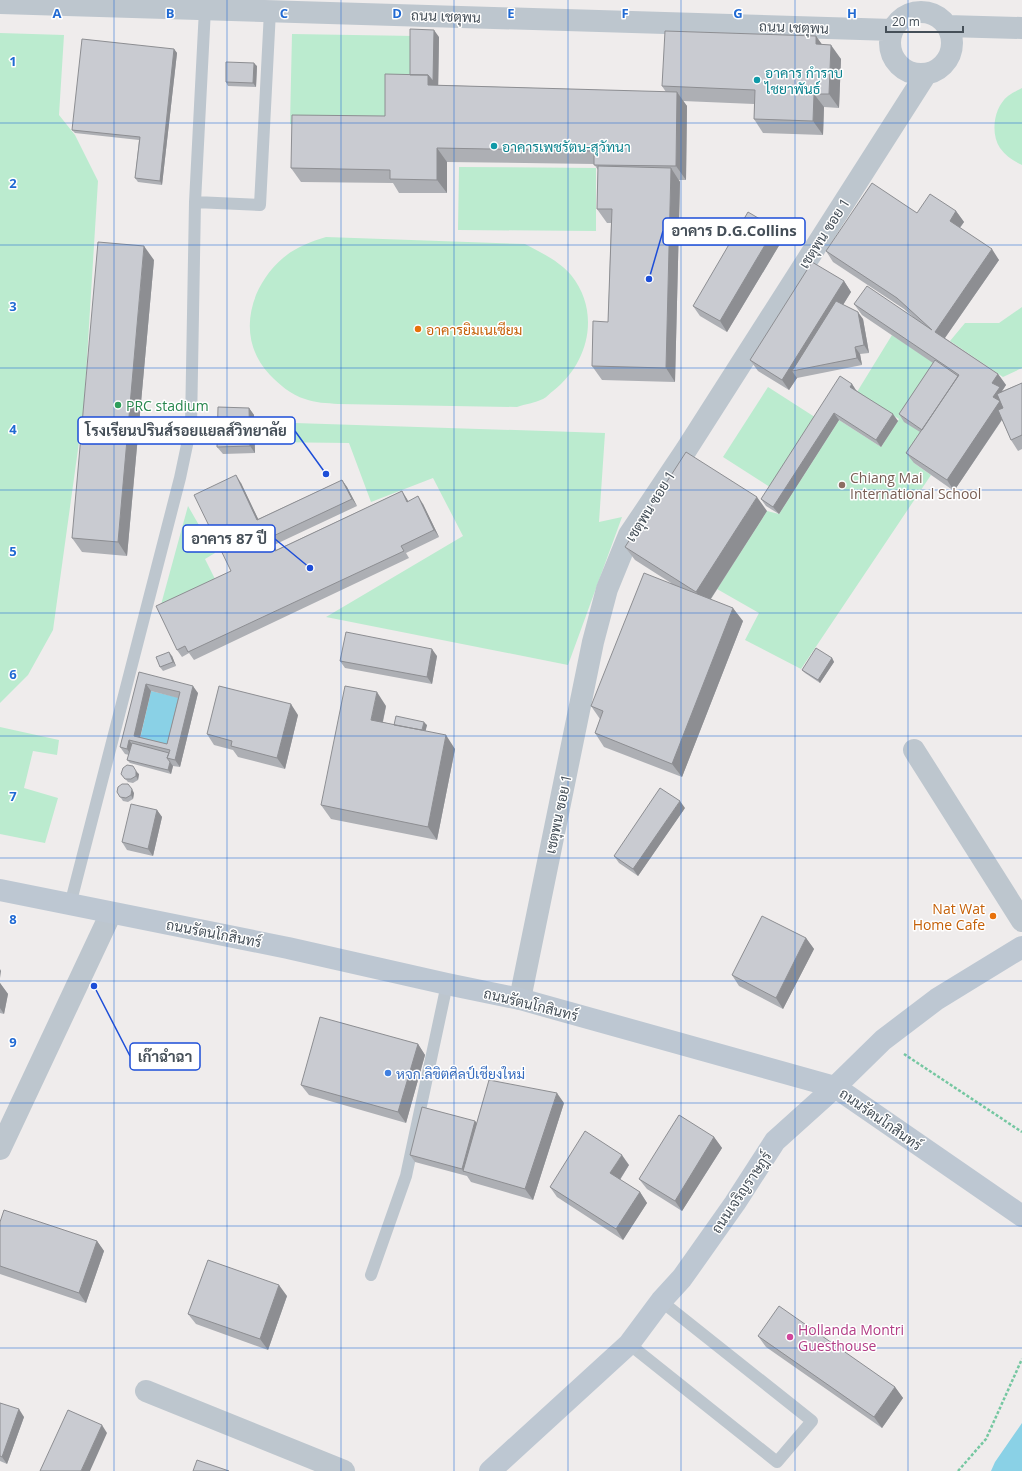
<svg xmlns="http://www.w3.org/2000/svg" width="1022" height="1471" viewBox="0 0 1022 1471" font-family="'Open Sans',Sarabun,sans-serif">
  <rect width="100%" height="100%" fill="#efecec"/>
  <path fill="#bbebcf" d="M0,33L64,35L59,115L75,135L98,181L84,406L53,630L28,675L0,703Z
    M292,34L415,36V88L395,126L290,124Z
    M1022,88V165C1013,161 1006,156 1000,148C990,133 994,107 1008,96C1012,93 1018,90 1022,88Z
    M459,167L596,168V231L458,230Z
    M326,237L525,244C542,253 559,261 571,275C601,312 589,363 553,391C550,393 547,397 543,399C535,403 525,404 517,407L338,404C327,403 315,403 305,399C291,395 279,384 270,375C236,340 248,288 283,258C296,247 310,242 326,237Z
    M1022,307V368L1003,377L950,341L965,323H999Z
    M892,335L940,367L930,439L914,463L931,475L801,669L745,640L759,613L717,589L767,511L779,514L839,420L881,447L899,419L857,392Z
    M768,387L821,421L776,491L723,457Z
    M264,422L605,433L599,522L622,517L568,665L326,617L463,536L433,478L371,502L349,443L263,442Z
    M188,506L215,553L205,559L218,585L159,612Z
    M0,727L59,740L57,755L33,751L24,788L58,798L45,843L0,834Z"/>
  <path fill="#8ad1e6" d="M151,691L185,699L172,751L139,743Z
    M1022,1423V1471H991L995,1462Z"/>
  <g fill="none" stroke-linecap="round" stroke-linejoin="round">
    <path stroke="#75c7a1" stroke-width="2.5" stroke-dasharray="3 2" stroke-linecap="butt" d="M904,1054L1022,1132
      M958,1471L986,1439L1022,1359"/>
    <path stroke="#bdc6ce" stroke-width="12" d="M195,202L260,205L270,11
      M70,905L180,478L191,426L195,202L205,9
      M371,1275L406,1176L447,984
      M629,1344L777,1462L812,1421L661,1301"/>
    <path stroke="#bdc6ce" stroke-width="22" d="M0,3L893,30
      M890 43a31 31 0 1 1 62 0a31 31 0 1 1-62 0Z
      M947,26L1022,28
      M914,750L1022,921
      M520,999L593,642L607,589L629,535L686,450L926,74
      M0,1149L111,913
      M146,1391L344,1471"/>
    <path stroke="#bdc7d2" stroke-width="22" d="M0,890L288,948L447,984L520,999L835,1087L1022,1216
      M490,1471L629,1344L661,1301L682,1278L735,1203L775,1141L835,1087L883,1040L937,999L1022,947"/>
  </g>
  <path fill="#adafb4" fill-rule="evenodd" d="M816,36L822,45L841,59L839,108L824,107L823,135L763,133L754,119V104L683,101L687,106L686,180H679L680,182L675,382L602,380L592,366L608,322L611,223H607L597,209L598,170L594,164L447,162V193H399L393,183L301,182L291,168L385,116L410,75L439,37L438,85L666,92L662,86Z
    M174,49L177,53L162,185L138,182L135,178L139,140L75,133L72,130Z
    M257,66L256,87L228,86L226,82Z
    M956,211L964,222L960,228L999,260L945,338L998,374L1006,385L1002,391L1022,383V449L1018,451L1011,440L1002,420L954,491L914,463L906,453L920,432L904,422L899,414L933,363L862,315L854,304L913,317L904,309L833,262L826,251L917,213Z
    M783,239L727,332L700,316L693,306Z
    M154,260L127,556L82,552L72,538Z
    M844,281L851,292L843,305L863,319L869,353L860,354L862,365L797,378L789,390L758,371L750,360Z
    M852,384L856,390L898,421L881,447L839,420L779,514L766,506L761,499Z
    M249,408L254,415L255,453L223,454L217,447Z
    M342,480L347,487L357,506L274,545L276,550L402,491L408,501L423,504L439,537L406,553L409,558L194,660L189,653L182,657L177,650L231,571L241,483L258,519Z
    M767,511L711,599L743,621L682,777L604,747L595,733L600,719L591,706L671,583L635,560L625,547Z
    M172,656L176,666L163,671L160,667Z
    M437,656L432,684L345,668L340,661Z
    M832,658L834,662L820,683L805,673L802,670Z
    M139,672L198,693L180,767L173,766L171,774L130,763L127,760L129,755L125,754L120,747ZM151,691L178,698L167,744L140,737Z
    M386,706L383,722L394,725H427L425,731L455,749L437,840L331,819L321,805Z
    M298,715L285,769L238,757L233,750L214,745L207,734Z
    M121,774H139L138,780L133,783L128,782Z
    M117,792L134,793L133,799L128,802L123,801Z
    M685,808L638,876L619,863L614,856Z
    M157,810L162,817L153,856L127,850L122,842Z
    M806,938L814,949L783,1009L739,986L732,975Z
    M0,983L8,994L4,1014L0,1013Z
    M418,1044L425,1055L406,1123L309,1095L301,1085Z
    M564,1103L533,1200L471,1182L467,1176L415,1162L410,1155L475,1121L477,1123Z
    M714,1137L722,1148L682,1211L647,1189L639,1179Z
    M629,1165L620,1180L640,1192L647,1203L623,1240L557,1197L550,1187Z
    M0,1222L97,1241L104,1251L86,1303L0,1274Z
    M287,1296L268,1350L196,1324L188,1314Z
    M758,1336L895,1387L903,1398L882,1428L766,1347Z
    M0,1403L24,1417L7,1464L0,1461Z"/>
  <path fill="#8d8e92" d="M434,30L439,37L438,99L428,85V75Z
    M816,36L826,50L816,44Z
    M831,45L841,59L839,108L829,94Z
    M174,49L177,53L162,185L160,181Z
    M254,63L257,66L256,87L253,83Z
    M677,92L687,106L686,180L676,166Z
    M814,94L824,107L823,135L813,121Z
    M437,148L447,162V193L437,180Z
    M671,168L680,182L675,382L666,368Z
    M956,211L964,222L957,231L950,221Z
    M775,228L783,239L727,332L720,321Z
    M144,246L154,260L127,556L118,542Z
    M992,249L999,260L942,342L935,332Z
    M844,281L851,292L803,369L792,371L797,378L789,390L782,380Z
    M858,312L863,319L869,353L864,345Z
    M855,347L860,354L862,365L857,358Z
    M998,374L1006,385L1002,391L1007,398V412L954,491L947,480L992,383Z
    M852,384L857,392L850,387Z
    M249,408L254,415L255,453L250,446Z
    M834,413L839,420L779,514L773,507Z
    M893,414L898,421L881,447L876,440Z
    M236,475L241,483L262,527L257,520Z
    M342,480L347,487L357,506L352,499Z
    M402,491L407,499L412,509L407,502Z
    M418,496L423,504L439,537L434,530Z
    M757,497L767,511L706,606L696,592Z
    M269,538L274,545L280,558L275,551Z
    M733,608L743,621L682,777L672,764Z
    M432,649L437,656L432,684L427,677Z
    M169,652L172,656L176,666L173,662Z
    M832,658L834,662L820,683L818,680Z
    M146,684L151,691L139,742L134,736Z
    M193,686L198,693L180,767L175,760Z
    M377,692L386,706L380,734L371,720Z
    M291,704L298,715L285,769L277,758Z
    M424,722L427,725L423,742L421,739Z
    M446,735L455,749L437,840L428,827Z
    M129,740L134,747L132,756L127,749Z
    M170,762L173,766L171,774L168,770Z
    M136,771L139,774L138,780L136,776Z
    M132,789L134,793L133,799L131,795Z
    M680,801L685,808L638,876L633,869Z
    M157,810L162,817L153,856L148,849Z
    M806,938L814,949L783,1009L776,998Z
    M0,969L1,971L0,978Z
    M0,983L8,994L4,1014L0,1008Z
    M418,1044L425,1055L406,1123L398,1112Z
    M557,1093L564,1103L533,1200L525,1189Z
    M475,1121L480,1128L464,1172L462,1169Z
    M714,1137L722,1148L682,1211L675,1201Z
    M622,1155L629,1165L617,1184L610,1173Z
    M640,1192L647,1203L623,1240L616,1229Z
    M97,1241L104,1251L86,1303L79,1293Z
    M279,1285L287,1296L268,1350L260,1339Z
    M895,1387L903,1398L882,1428L874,1417Z
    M19,1409L24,1417L7,1464L2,1457Z
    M102,1425L107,1433L90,1471H81Z"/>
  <path fill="#c9cbd1" stroke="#8d8e92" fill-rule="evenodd" d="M410,29L434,30L433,81L428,75H410Z
    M665,31L816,36V44L831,45L829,94H814L813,121L754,119L755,90L662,86Z
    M82,39L174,49L160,181L135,178L140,137L72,130Z
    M226,62L254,63L253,83L226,82Z
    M385,74L428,75V85L677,92L676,166L594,165V151L437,148V180L390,179V170L291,168L292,115L385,116Z
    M598,166L671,168L666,368L592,366L593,321L608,322L612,209H597Z
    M872,183L917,213L930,194L956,211L950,221L992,249L935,332L998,374L992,383L1000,387L993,397L1000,401L947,480L906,453L959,375L854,304L867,286L932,330L897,298L826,251Z
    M748,212L775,228L720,321L693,306Z
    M98,242L144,246L118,542L72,538Z
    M812,262L844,281L782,380L750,360Z
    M836,301L858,312L864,345L855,347L857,358L792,371Z
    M935,360L958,376L922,430L899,414Z
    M840,376L852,384L850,387L893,414L876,440L834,413L773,507L761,499Z
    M1022,383V435L1011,440L998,410L1003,408L997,394Z
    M218,407L249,408L250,446L217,447Z
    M686,452L757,497L696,592L625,547Z
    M236,475L257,520L342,480L352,499L269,538L275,551L402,491L407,502L418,496L434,530L401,546L404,551L188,652L185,646L177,650L156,606L231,571L194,495Z
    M644,573L733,608L672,764L595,733L603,711L591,706Z
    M346,632L432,649L427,677L340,661Z
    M816,648L832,658L818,680L802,670Z
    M169,652L173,662L160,667L156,657Z
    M139,672L193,686L175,760L167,758L170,750L129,740L127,749L120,747ZM146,684L180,692L167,744L134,736Z
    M219,686L291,704L277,758L231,746L232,741L207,734Z
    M345,686L377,692L371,720L446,735L428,827L321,805Z
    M396,716L424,722L422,730L394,725Z
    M132,743L169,753L167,758L170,762L168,770L127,760Z
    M127,765L133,766L136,771V776L131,779H125L121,774L123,768Z
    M122,784H128L132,789L131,795L126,798L120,797L117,792L118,787Z
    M660,788L680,801L633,869L614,856Z
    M131,804L157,810L148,849L122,842Z
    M762,916L806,938L776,998L732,975Z
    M320,1017L418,1044L398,1112L301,1085Z
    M489,1080L557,1093L525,1189L463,1171Z
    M422,1107L475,1121L462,1169L410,1155Z
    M679,1115L714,1137L675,1201L639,1179Z
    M585,1131L622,1155L610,1173L640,1192L616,1229L550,1187Z
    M4,1210L97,1241L79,1293L0,1266V1222Z
    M208,1260L279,1285L260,1339L188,1314Z
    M779,1306L895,1387L874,1417L758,1336Z
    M0,1403L19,1409L2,1457L0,1456Z
    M68,1410L102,1425L81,1471H40Z
    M197,1460L229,1471H193Z"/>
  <path fill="none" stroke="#216ad3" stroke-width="1" stroke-opacity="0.55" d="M114,0V1471M227,0V1471M341,0V1471M454,0V1471M568,0V1471M681,0V1471M795,0V1471M908,0V1471M0,123H1022M0,245H1022M0,368H1022M0,490H1022M0,613H1022M0,736H1022M0,858H1022M0,981H1022M0,1103H1022M0,1226H1022M0,1348H1022"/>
  <g fill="#0f9aa8" stroke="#fff" stroke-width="1.5">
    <circle cx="757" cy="80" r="4"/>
    <circle cx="494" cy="146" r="4"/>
  </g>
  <g fill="#e8710a" stroke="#fff" stroke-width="1.5">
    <circle cx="418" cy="329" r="4"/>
    <circle cx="993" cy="916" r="4"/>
  </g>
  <circle fill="#2e9e5b" stroke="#fff" stroke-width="1.5" cx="118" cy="405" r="4"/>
  <circle fill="#8d6e63" stroke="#fff" stroke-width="1.5" cx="842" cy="485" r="4"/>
  <circle fill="#3f7fe0" stroke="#fff" stroke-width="1.5" cx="388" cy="1073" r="4"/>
  <circle fill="#d1479c" stroke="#fff" stroke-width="1.5" cx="790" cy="1337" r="4"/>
  <g text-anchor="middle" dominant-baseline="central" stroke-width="3" stroke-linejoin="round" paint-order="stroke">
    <g font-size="14" fill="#454f58" stroke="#fff">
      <text transform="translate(446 16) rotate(2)">ถนน เชตุพน</text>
      <text transform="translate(794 27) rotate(2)">ถนน เชตุพน</text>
      <text transform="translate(824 233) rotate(-57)">เชตุพน ซอย 1</text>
      <text transform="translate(650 506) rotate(-58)">เชตุพน ซอย 1</text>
      <text transform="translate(558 814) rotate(-78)">เชตุพน ซอย 1</text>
      <text transform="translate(214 933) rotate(11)">ถนนรัตนโกสินทร์</text>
      <text transform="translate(531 1004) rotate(14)">ถนนรัตนโกสินทร์</text>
      <text transform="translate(881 1119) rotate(35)">ถนนรัตนโกสินทร์</text>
      <text transform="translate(741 1192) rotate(-56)">ถนนเจริญราษฎร์</text>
    </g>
    <g font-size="14" fill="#0d838f" stroke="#fff" text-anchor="start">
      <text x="765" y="72">อาคาร กำราบ<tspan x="765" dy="16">ไชยาพันธ์</tspan></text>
      <text x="502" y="146">อาคารเพชรัตน-สุวัทนา</text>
    </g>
    <g font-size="14" fill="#c56008" stroke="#fff" text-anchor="start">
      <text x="426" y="329">อาคารยิมเนเซียม</text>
      <text x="985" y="908" text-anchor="end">Nat Wat<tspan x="985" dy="16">Home Cafe</tspan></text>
    </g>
    <g font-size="14" fill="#27864d" stroke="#fff" text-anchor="start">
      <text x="126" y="405">PRC stadium</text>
    </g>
    <g font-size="14" fill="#785e54" stroke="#fff" text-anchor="start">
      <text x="850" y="477">Chiang Mai<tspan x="850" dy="16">International School</tspan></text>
    </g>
    <g font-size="14" fill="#366cbe" stroke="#fff" text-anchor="start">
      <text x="396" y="1073">หจก.ลิขิตศิลป์เชียงใหม่</text>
    </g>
    <g font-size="14" fill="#b23c85" stroke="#fff" text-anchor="start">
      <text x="798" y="1329">Hollanda Montri<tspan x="798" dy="16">Guesthouse</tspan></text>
    </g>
  </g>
  <g font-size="13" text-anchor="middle" font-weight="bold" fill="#216ad3" stroke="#fff" stroke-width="3" stroke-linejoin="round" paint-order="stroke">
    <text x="57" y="18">A</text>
    <text x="170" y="18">B</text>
    <text x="284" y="18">C</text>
    <text x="397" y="18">D</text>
    <text x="511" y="18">E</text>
    <text x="625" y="18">F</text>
    <text x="738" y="18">G</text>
    <text x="852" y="18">H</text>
    <text x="13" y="66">1</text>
    <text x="13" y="188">2</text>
    <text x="13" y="311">3</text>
    <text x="13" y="434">4</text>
    <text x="13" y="556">5</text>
    <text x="13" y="679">6</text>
    <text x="13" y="801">7</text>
    <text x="13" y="924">8</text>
    <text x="13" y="1047">9</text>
  </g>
  <path fill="none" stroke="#1d4ed8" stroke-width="1.5" d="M649 279L663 231M326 474L295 431M310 568L275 539M94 986L130 1056"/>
  <g fill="#1d4ed8" stroke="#fff" stroke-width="1.5">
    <circle cx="649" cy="279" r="4"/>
    <circle cx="326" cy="474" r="4"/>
    <circle cx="310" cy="568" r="4"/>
    <circle cx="94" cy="986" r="4"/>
  </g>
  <g fill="#fff" stroke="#1d4ed8" stroke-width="1.5">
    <rect x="663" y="218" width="142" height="27" rx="4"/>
    <rect x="78" y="417" width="217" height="27" rx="4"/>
    <rect x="183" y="525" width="92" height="27" rx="4"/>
    <rect x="130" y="1043" width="70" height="27" rx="4"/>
  </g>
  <g font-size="15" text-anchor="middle" font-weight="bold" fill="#454f58">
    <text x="734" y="236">อาคาร D.G.Collins</text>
    <text x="186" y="436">โรงเรียนปรินส์รอยแยลส์วิทยาลัย</text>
    <text x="229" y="544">อาคาร 87 ปี</text>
    <text x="165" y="1062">เก๊าฉำฉา</text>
  </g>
  <path d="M886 26v6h77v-6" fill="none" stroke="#454f58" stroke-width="2"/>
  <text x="892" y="26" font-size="12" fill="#454f58" stroke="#ffffff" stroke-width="3" paint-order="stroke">20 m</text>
</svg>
